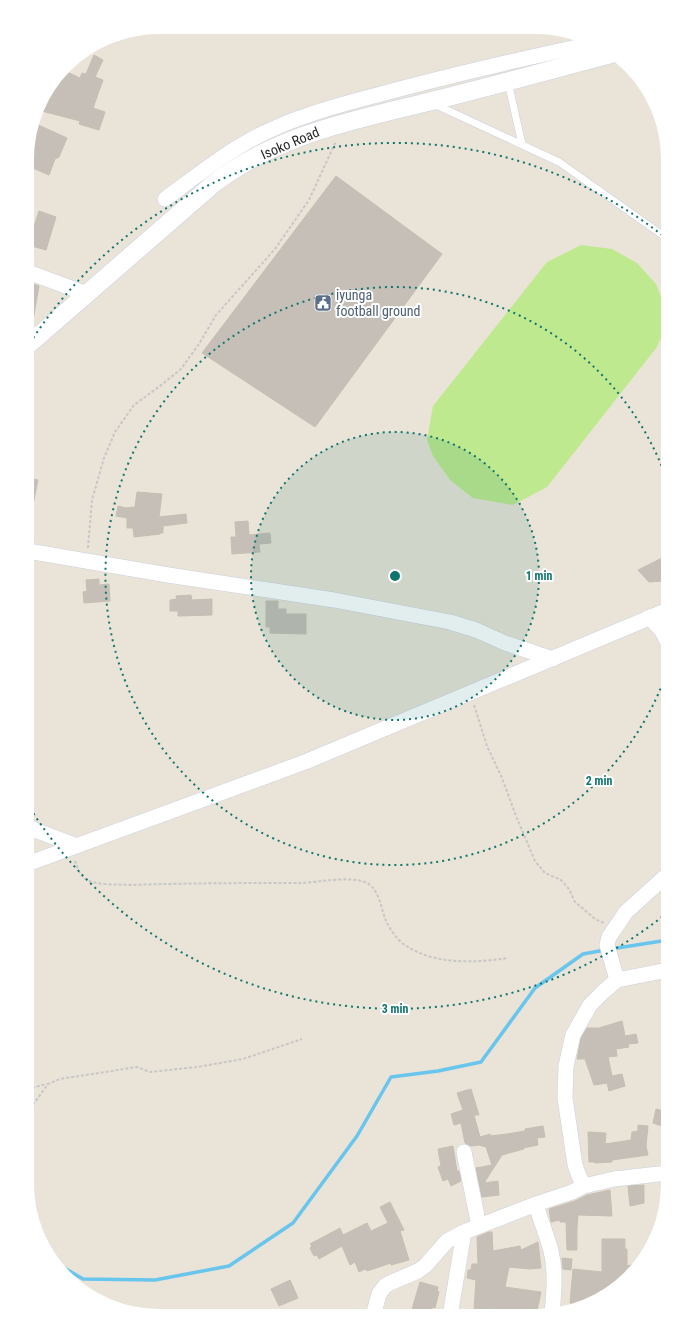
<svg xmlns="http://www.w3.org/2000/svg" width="695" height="1343" viewBox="0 0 695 1343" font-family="'Roboto Condensed',sans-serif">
  <rect width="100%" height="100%" fill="#eae3d7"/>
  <path fill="#bfe98e" d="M581,245L612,249L637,263L656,284L666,309V326L657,347L547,487L513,505L473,498L450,480L433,456L427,440L433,406L547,262Z"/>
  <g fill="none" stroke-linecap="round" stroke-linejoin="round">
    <path stroke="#68c5ee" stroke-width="3.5" d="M611,949L668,940
      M61,1266L83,1279L155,1280L229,1266L293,1223L357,1136L391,1077L438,1071L481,1062L535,988L583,954L605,950"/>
  </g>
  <path fill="#c5bfb7" stroke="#c5bfb2" d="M94,55L103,60L95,77L103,80L93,108L105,112L99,130L79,124L80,121L38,110L41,101L46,94L50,96L54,83L56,81L60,82L65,71L80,78L82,73L86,74Z
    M34,123L67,138L59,157L55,159L49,175L28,166V142Z
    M336,176L442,254L315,427L202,353Z
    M39,211L56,217L46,250L28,245Z
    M28,282L39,286L33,320H28Z
    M28,478L38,480L32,510L28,509Z
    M137,492L162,494L159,517L186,514L187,523L163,526V533H160V534L134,537L133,528H127V518L116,516L118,506L126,508L135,507Z
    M248,521L249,535L270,533L271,543L259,544L260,552L232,554L231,537H236L235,522Z
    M668,555V578L663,581L649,582L638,570Z
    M99,579V585L109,584L110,601L84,603L83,592L87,591L86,580Z
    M191,595L192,600L212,599V615L178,616V611H170V600L177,599L176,596Z
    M266,601H278V609H286V614H306V634L270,633V627H266Z
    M622,1021L625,1036L636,1034L638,1043L628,1044L629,1047L616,1049L617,1056L608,1057L612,1076L622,1074L625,1086L609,1091L607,1083L594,1085L585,1059H577L581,1038L587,1028H599Z
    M471,1089L479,1115H474L480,1137L490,1134V1136L507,1134L525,1131V1129L543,1126L545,1137L537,1138L538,1145L523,1148L524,1149L502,1155L484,1183L498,1181L499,1195L482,1197L476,1168L492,1165L486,1147L479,1145L471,1146L465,1143L461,1123L454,1125L451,1114L463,1110L457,1093Z
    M656,1109L668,1112V1128L653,1123Z
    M638,1125L648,1126L646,1146L648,1155L612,1160V1162L595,1163V1162H589L588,1132L606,1133L605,1144L631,1140L632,1132L638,1131Z
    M453,1146L457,1171H459L461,1181L451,1186L448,1179L443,1181L438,1167L441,1166L438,1149Z
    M644,1185V1203L630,1206L628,1186Z
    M610,1190L612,1216L578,1215L577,1227V1250H567L566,1222H560V1220L551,1222L549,1209L575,1201L587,1195Z
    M390,1202L404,1230L400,1231L409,1260L391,1265V1263L367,1271L365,1269L359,1272L355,1262L350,1265L342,1246L319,1259L317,1255L314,1256L310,1248L312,1246L310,1244L340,1228L343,1235L367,1223L371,1231L388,1223L380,1207Z
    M489,1232H492L493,1251L520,1246L521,1250L538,1242L541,1268L530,1269L509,1267L505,1287L541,1292L536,1316H515L516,1312L491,1308L487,1316L474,1311L476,1280L467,1278L468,1270H471L472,1264H478L477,1237Z
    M602,1239H625V1249H627V1266L642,1262L609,1294L586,1305L570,1303L573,1269L602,1272Z
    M562,1258L572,1259L571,1270L563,1269Z
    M290,1280L298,1298L279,1306L271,1289Z
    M420,1282L438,1287L437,1291L439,1292L435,1308L432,1307L430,1316H410Z"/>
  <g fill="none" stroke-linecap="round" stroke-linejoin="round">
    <defs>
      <path id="service" d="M508,82L522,144
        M434,104L559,162L668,239"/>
      <path id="minor" d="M165,199C195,177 225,153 258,136C296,116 340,105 381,94C451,75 521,59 591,44
        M28,272L87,294
        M28,551L168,575L334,600L450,622L476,630L505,643L553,659
        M649,617L662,631L668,643
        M27,826L35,830L77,846
        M27,864L305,762L668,610
        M617,980L607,945L609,937L626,912L668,874
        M464,1152L479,1226
        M584,1186L579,1176L575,1165L565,1098L566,1066L573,1035L590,1005L603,992L617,980L668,970
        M536,1204C540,1220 547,1235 551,1251C556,1271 554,1293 552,1313
        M373,1316L379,1294L385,1286L390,1283L418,1271L425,1266L447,1241L464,1232L536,1204L572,1192L584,1186L614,1179L668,1173
        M450,1316L464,1232"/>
      <path id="tertiary" d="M28,345L212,185C276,135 351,121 428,102C489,87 550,70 611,54"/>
    </defs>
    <use href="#service" stroke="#cdd0e0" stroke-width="8"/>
    <use href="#minor" stroke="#cdd0e0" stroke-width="16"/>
    <use href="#tertiary" stroke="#cdd0e0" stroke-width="19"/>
    <path stroke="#c7c7c7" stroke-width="2" stroke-dasharray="3 2" stroke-linecap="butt" d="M88,548L92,500L104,458L115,432L134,405L160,386L181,369L199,344L216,315L275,249L309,200L336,141
      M474,705L487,746L502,778L516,816L535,861L545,873L561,880L569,889L575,902L595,919L604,923
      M75,861C77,866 79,874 84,878C94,886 118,884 131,885C188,883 245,883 301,883C320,882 347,876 365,882C379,887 381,909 386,921C390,929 397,940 405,945C434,965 475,963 508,958
      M27,1089L47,1084
      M27,1113L48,1084L60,1079L137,1067L150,1072L197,1067L243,1059L302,1039"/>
    <use href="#service" stroke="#fff" stroke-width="7"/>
    <use href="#minor" stroke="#fff" stroke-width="15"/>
    <use href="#tertiary" stroke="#fff" stroke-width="18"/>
  </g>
  <circle cx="395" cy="576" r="144" fill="#0f766e" fill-opacity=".12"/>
  <g fill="none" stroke="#0f766e" stroke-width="2" stroke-dasharray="2 4">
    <circle cx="395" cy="576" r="144"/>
    <path d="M667 672A289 289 0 1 1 667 480"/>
    <path d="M667 913A433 433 0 0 1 28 805M30 343A433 433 0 0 1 667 239"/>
  </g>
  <defs>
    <symbol id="civic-square" viewBox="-11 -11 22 22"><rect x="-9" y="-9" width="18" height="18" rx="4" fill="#5c6f8a" stroke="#fff"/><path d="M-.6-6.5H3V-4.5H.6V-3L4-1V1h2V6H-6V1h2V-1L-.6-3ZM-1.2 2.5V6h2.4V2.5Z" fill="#fff"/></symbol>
  </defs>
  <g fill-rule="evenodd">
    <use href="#civic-square" x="313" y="293" width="20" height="20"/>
  </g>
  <g text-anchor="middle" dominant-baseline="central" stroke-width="4" stroke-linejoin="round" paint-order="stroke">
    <g font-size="14" fill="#272727" stroke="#fff">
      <text transform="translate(290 143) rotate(-23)">Isoko Road</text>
    </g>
    <g font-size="14" fill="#4e5e75" stroke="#fff" text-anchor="start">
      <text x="336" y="295">iyunga<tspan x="336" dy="16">football ground</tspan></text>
    </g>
  </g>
  <path d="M0 0H695V1343H0ZM159 34H536A125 125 0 0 1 661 159V1184A125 125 0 0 1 536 1309H159A125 125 0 0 1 34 1184V159A125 125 0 0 1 159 34Z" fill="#fff" fill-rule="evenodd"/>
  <circle cx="395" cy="576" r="6" fill="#0f766e" stroke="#fff" stroke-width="2"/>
  <g font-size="12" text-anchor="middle" font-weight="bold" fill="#0f766e" stroke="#fff" stroke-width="4" stroke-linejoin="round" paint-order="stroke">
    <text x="539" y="580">1 min</text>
    <text x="599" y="785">2 min</text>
    <text x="395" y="1013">3 min</text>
  </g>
</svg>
